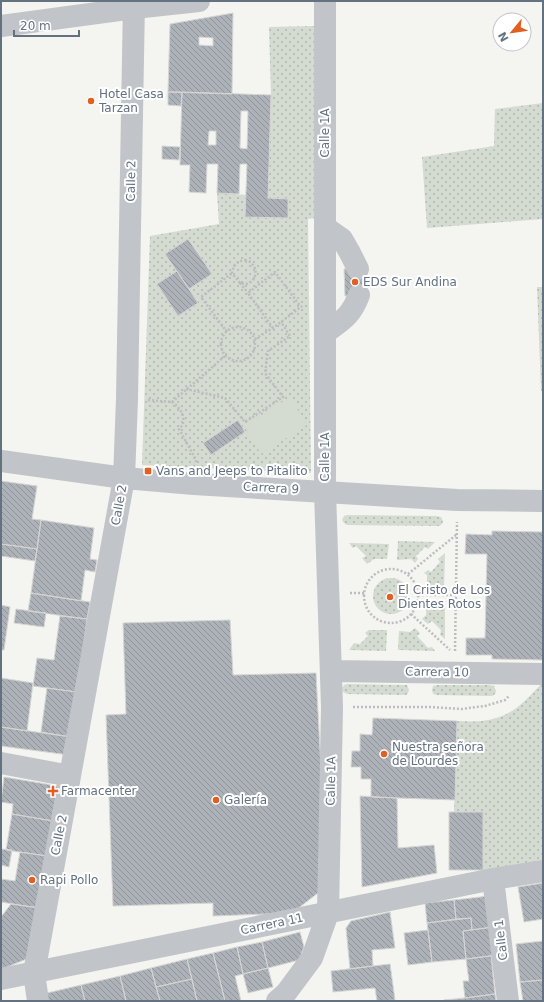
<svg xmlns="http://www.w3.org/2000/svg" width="544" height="1002" viewBox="0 0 544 1002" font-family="'DejaVu Sans',sans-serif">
  <defs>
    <pattern id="green-dots" width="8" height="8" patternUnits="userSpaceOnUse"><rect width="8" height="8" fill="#d4dbd1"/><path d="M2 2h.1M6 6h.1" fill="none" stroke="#b0b6af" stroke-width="1.8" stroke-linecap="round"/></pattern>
    <pattern id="building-back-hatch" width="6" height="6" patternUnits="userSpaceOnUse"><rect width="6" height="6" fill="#acb2b8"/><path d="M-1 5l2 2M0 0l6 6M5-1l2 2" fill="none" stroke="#90959b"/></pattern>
  </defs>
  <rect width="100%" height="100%" fill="#f4f4f0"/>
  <path fill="url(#green-dots)" d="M314,26L315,218L308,219L311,473L142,465L150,236L219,224L217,193L246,195V217L288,218V199L268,198L271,95L269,27Z
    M543,103V219L427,228L422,157L494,146L495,109Z
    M537,287H543V391H541Z
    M347,515L436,516L441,517L443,521L442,524L439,526L347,525L344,523L342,520L344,516Z
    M398,541L435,542L428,549L425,547L416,556L418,559L415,563L411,559L397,560Z
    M349,543L389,544L387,559H374L367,564L362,558L366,556L356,546L353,548Z
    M445,553L444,589H427V575L424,573L428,570L431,572L440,562L438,559Z
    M373 596a18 18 0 1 1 36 0a18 18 0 1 1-36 0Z
    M427,603L445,604V639L440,635L441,630L432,621L428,624L422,619L426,615Z
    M415,628L420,633L417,636L428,648L432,647L435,651L398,650L399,631L410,632Z
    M369,630H387L386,651L349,650L354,643L360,644L368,636L365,633Z
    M542,683H543V861L483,870V812H454L457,721C465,721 474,722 482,721C510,718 524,703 542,683Z
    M347,684L403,685H407L409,690L408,693L406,695L347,694L343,692L342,688L344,685Z
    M437,685H489L494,686L496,691L495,694L492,696L437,695L433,694L432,690L433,686Z"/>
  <path fill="#d4dbd1" d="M290,397L307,425L261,454L244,426Z"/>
  <path fill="url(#building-back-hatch)" stroke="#d5d5d3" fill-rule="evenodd" d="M233,13L232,94L168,92L170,24ZM199,37L213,38V46L199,45Z
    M168,92H182L181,106L168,105Z
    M182,92L271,95L268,198L288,199V218L245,217L247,164H240L239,194L217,193L218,164H207L206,193L189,192L190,165H180ZM241,111H248L247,149L240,148ZM209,131H216V145H208Z
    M162,146L180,147L179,160L162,159Z
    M188,239L212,274L189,289L165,254Z
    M364,268L365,295L345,296L344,269Z
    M177,271L198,303L178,316L157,284Z
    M238,420L245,432L211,455L203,443Z
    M1,481L37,486L32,519L41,520L37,549L1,544Z
    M41,520L94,528L90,559L97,560L95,572L85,570L81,601L31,593Z
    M492,531L543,532V660L492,659V655H466V638H485L487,554H465L466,534L492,535Z
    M1,544L37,549L35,561L1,556Z
    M31,593L90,602L87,619L28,611Z
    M1,605L10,607L4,650H1Z
    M16,609L46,613L44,627L14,623Z
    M60,616L87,619L77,692L33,686L37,658L54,660Z
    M230,620L233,675L316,673L327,886L292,913L213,916V903L113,906L106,715L126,714L123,623Z
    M1,678L33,683L27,731L1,727Z
    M47,688L77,692L71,737L41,732Z
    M373,718L457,721L455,800L371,797V779H361V767H351L352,751H360V734L372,735Z
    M1,727L71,737L69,755L1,746Z
    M4,777L58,786L53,821L12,814L13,804L1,802Z
    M360,796L397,798L398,848L434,845L437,873L362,887Z
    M449,812H483V870H449Z
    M12,814L53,821L47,856L6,850Z
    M1,849L12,850L9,867L1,865Z
    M20,852L47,856L39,908L1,902V879L15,881Z
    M543,883V919L524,922L518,887Z
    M489,896L493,927L472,930L471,918L456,919L454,900Z
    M454,900L456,919L427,923L425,903Z
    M11,904L39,908L29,958L2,969L1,961V917Z
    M390,912L395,948L372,950L373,966L350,969L346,928L351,921Z
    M471,918L472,930L463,931L466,959L432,962L427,923Z
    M493,927L496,955L466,959L463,931Z
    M428,930L432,962L408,965L404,933Z
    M300,932L304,947L299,960L268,968L262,942Z
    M543,941V980L520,982L516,944Z
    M262,942L268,968L243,974L237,947Z
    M237,947L243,974L235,976L241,1001H225L213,953Z
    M213,953L225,1001H197L187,959Z
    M491,956L495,994L465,998L463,981H469L466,959Z
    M187,959L192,979L156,987L151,968Z
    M390,964L395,1000L377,1001L375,988L333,992L331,971Z
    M151,968L160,1001H126L120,976Z
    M268,968L273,987L248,993L243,974Z
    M120,976L126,1001H85L81,985Z
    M192,979L197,1001H160L156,987Z
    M543,980V1001H523L520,982Z
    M81,985L85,1001H44L43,994Z
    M495,994L496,1001L444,1000L465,998Z"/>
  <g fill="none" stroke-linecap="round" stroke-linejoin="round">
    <path stroke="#bbbdbf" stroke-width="2.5" stroke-dasharray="2 2" stroke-linecap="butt" d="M245,260C247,261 250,261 251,263C259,269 256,282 246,284C246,284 240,283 240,283L232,273C234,264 236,262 245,260Z
      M240,283L248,293
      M221 344a17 17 0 1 1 34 0a17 17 0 1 1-34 0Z
      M273,328L248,293L275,272L300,306
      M227,332L201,297L232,273
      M255,339L273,328L302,306
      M186,389L225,398L245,422L283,397L265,373L268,351L290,336L281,322
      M148,400L172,402L225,356
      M172,402C178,406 185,414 183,422C183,425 181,427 179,429L196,460V463
      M364 596a27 27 0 1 1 54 0a27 27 0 1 1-54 0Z
      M408,574L456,535
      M350,593H365
      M418,595H456
      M411,614L450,650
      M455,651L457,522
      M353,707H431L462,709L485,706L505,700L509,696"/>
    <path stroke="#c1c4c8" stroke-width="22" d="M1,26L134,8L199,1
      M325,227L342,239L350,253L358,269
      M325,333C343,320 351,316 359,295
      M1,461L124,478L194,484L457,500L543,501
      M331,671L543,674
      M1,763L70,776
      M493,879L508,1001
      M1,979L493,879L543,871
      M38,1001L34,973L70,776L124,478L127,399L134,1
      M277,1001L286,993L312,958L328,913L332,707L325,491V1"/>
  </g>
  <g fill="#e25f22" stroke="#fff" stroke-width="1.5">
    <circle cx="91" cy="101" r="4"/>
    <circle cx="355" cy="282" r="4"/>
    <rect x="144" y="467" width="8" height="8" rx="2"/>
    <circle cx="390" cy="597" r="4"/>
    <circle cx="384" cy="754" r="4"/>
    <path d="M51 785h4v4h4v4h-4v4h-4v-4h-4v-4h4z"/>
    <circle cx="216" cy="800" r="4"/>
    <circle cx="32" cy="880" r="4"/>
  </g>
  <g text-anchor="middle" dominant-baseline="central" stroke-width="4" stroke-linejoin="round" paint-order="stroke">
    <g font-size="12" fill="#637181" stroke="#fff" text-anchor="start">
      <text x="99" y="94">Hotel Casa<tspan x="99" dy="14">Tarzan</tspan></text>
      <text x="363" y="282">EDS Sur Andina</text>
      <text x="156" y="471">Vans and Jeeps to Pitalito</text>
      <text x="398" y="590">El Cristo de Los<tspan x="398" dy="14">Dientes Rotos</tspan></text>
      <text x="392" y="747">Nuestra señora<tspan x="392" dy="14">de Lourdes</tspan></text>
      <text x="61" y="791">Farmacenter</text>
      <text x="224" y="800">Galería</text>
      <text x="40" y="880">Rapi Pollo</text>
    </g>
    <g font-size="12" fill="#637181" stroke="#fff">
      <text transform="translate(325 133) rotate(-90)">Calle 1A</text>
      <text transform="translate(131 181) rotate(-89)">Calle 2</text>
      <text transform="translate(325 457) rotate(-90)">Calle 1A</text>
      <text transform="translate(271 488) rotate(3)">Carrera 9</text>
      <text transform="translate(119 505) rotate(-80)">Calle 2</text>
      <text transform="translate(437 672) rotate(1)">Carrera 10</text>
      <text transform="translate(331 781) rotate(-89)">Calle 1A</text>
      <text transform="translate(59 835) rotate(-79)">Calle 2</text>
      <text transform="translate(272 924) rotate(-12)">Carrera 11</text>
      <text transform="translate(501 940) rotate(-97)">Calle 1</text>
    </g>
  </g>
  <rect width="544" height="1002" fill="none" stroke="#637181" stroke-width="4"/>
  <g transform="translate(512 32) rotate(241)"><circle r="19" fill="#ffffff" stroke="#c1c6cd"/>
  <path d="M0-3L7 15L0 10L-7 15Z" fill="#e25f22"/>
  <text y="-6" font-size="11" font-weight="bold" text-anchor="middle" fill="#637181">N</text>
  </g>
  <path d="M14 30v6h65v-6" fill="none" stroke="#637181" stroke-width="2"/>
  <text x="20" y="30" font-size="12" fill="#637181" stroke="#ffffff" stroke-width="3" paint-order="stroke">20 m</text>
</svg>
